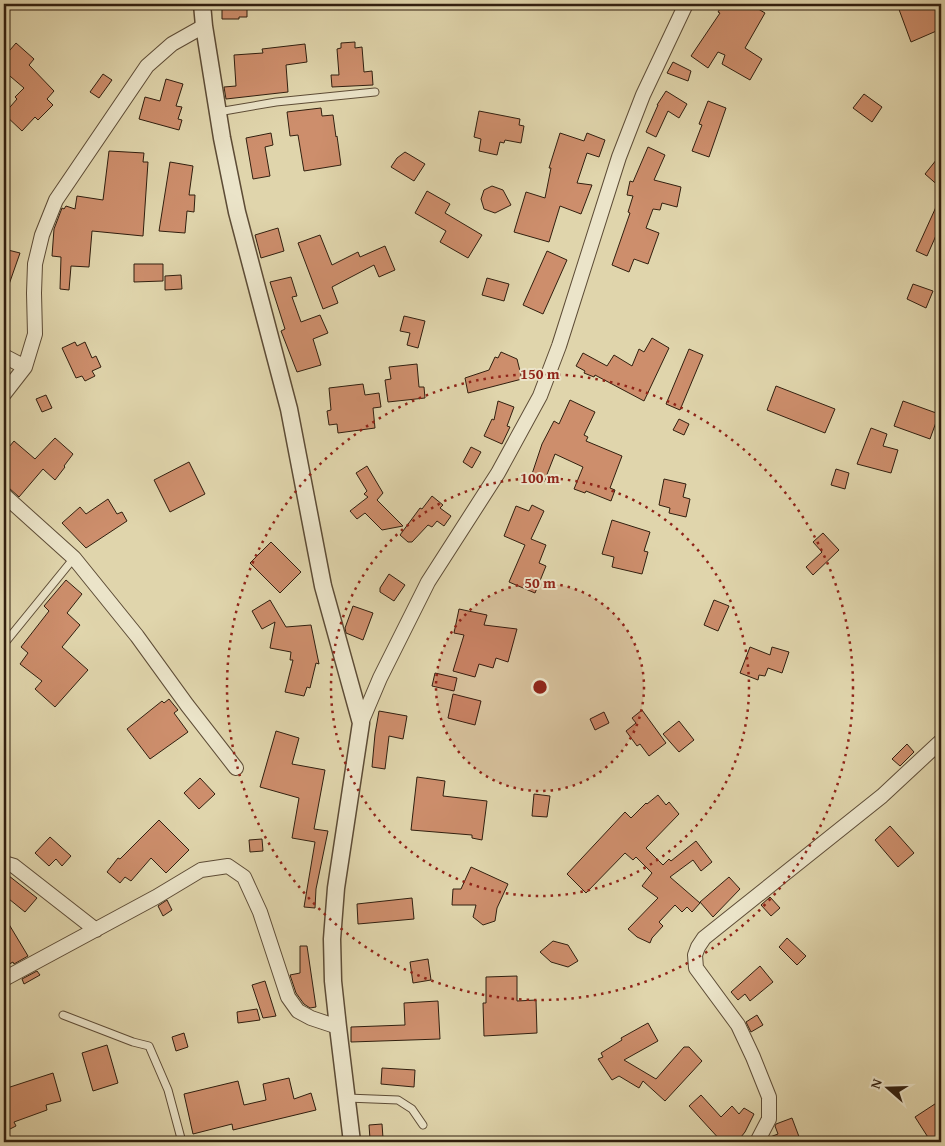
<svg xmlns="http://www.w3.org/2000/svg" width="945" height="1146" viewBox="0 0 945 1146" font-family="'Gentium Book Plus',serif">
  <rect width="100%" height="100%" fill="#e0d5ac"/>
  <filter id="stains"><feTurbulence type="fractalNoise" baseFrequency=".004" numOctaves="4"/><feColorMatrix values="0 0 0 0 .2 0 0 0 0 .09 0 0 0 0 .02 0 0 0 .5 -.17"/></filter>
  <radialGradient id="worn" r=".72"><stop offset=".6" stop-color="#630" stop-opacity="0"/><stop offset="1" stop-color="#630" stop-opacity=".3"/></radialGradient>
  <path fill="#cd8e6c" stroke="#311f0f" d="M723,4H750L765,13L745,48L762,59L750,80L722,64L725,55L718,52L708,68L691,56L720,13L718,12Z
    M897,4H941V29L911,42Z
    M222,6L247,7V17H239V19H222Z
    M355,42V48L362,47L364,72L372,71L373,85L332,87L331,75H339L337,49L341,48V43Z
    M16,43L34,59L29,65L54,91L47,99L53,105L38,120L35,117L22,131L4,114L17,99L15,97L24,88L4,71V57Z
    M305,44L307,62L286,65L288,92L226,99L224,87L236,86L234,55L263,53L262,49Z
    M673,62L691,71L688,81L667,73Z
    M103,74L112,80L99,98L90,92Z
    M166,79L183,84L176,106L182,107L178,119L182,120L179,130L139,119L145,97L160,101Z
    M666,91L687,104L679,118L668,111L656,137L646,132L658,105H657Z
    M864,94L882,107L872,122L853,108Z
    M708,101L726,108L709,157L692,151L702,125L699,124Z
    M321,108L322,116L333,115L336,137L337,136L341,165L304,171L298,135L290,136L287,112Z
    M479,111L520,119L519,125L524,126L521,143L505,140L504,143L500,142L497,155L479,151L481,139L474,137Z
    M271,133L273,145L265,147L270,176L253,179L246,138Z
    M560,133L584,141L587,133L605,140L599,157L587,153L577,183L592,185L581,214L560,206L549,242L514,232L526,192L545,198L551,168H549Z
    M648,147L665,155L654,180L681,187L677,207L662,203L660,210L653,209L646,228L659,233L648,264L634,259L629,272L612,265L630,213L628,212L633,196L627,195L630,181L633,182Z
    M109,151L144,153L143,162H148L143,236L92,231L89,267L71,266L69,290L60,289L61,257L52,256L54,229L62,208L64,209L66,206L75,209L77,196L103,200Z
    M405,152L425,164L414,181L391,167L397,158Z
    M941,154V188L925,174Z
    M170,162L193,166L189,195H195L194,212L187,211L185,233L159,231Z
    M492,186L503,190L511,205L495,213L484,209L481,199L484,190Z
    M427,191L450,204L445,213L482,235L468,258L440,242L446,231L415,213Z
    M941,196V233L938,231L927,256L916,251Z
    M278,228L284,251L261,258L255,235Z
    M320,235L332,265L358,252L360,257L385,246L395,270L379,277L374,265L332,287L338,303L323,309L298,243Z
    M8,250L20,253L6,293H4V265Z
    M547,251L567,260L543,314L523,305Z
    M134,264H163V281L134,282Z
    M181,275L182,289L165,290V276Z
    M291,277L297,296L292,297L301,322L320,315L328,333L313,339L321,365L297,372L281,331L285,329L270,282Z
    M487,278L509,284L504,301L482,295Z
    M913,284L933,291L926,308L907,299Z
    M404,316L425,321L418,348L407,345L410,333L400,331Z
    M652,338L669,348L644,401L595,375L594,377L584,373L585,371L576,366L583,353L607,366L614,355L632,366L639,349L644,352Z
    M75,342L77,346L85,342L92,358L96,356L101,367L92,371L95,376L85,381L82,376L76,378L62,348Z
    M689,349L703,355L680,410L666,404Z
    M501,352L517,359L522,379L468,393L465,378L489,370L495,357L498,358Z
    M417,364L419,387H424L425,398L388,402L385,380L391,379L389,367Z
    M363,384L365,395L379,393L381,407L373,408L375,428L338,433L337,424L329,425L327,411L331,410L329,388Z
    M776,386L835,409L825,433L767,410Z
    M46,395L52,408L42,412L36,399Z
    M570,400L595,412L584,435L588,437L586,441L622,456L610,488L615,490L611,501L586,491L585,493L574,489L583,467L555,454L544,482L531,477L542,444L554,421L559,424Z
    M498,401L514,407L507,426L510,427L502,444L484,436L492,419L494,420Z
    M903,401L939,414L930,439L894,426Z
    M679,419L689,424L684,435L673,430Z
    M871,428L887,434L883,446L898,450L891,473L857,464Z
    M55,438L73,454L64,466L65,467L55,480L43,469L19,497L9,488L4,486V453L14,441L35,459Z
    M471,447L481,452L472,468L463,462Z
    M189,462L205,494L170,512L154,480Z
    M367,466L383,493L377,500L403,526L382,530L365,513L357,519L350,511L368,497L364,494L367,491L356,473Z
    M836,469L849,473L845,489L831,485Z
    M664,479L686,484L683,497L690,499L686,517L669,513L670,508L659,505Z
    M432,496L443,505L440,508L451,516L444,526L437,521L432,527L428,525L412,542H408L400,535L420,508L422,509Z
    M108,499L117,514L122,512L127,521L86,548L62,523L80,507L86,514Z
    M532,505L544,511L531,539L546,545L539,563L546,566L535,593L509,582L525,545L504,536L516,506L529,511Z
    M612,520L650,532L644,551L648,552L642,574L612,567L614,557L602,554Z
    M823,533L839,550L813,575L806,567L822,552L813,542Z
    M271,542L301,572L280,593L250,563Z
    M389,574L405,585L394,601L380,592V588Z
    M66,580L82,594L67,613L80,625L62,647L88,670L55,707L35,689L42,681L20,664L28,653L21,647L49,611L44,606Z
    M270,600L286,627L311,625L319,664L316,663L310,688L307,687L304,696L285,692L293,660H290L291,652L270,648L275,622L262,629L252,611Z
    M714,600L729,606L718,631L704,625Z
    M353,606L373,613L363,640L346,633L345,628Z
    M459,609L487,615L484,625L517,629L508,662L496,658L493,668L479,664L475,677L453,671L464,635L454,633Z
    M750,647L770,655L772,647L789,652L782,673L768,668L765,676L759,675L758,680L740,673Z
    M435,673L457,678L454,691L432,686Z
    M453,694L481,701L475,725L448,718Z
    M169,699L178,710L174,713L188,732L150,759L127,729L162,701L164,703Z
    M642,710L666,743L649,756L640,744L637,746L626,731L636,723L632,718Z
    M379,711L407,716L403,739L389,736L385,769L372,767L375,734Z
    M604,712L609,723L595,730L590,719Z
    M679,721L694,740L679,752L663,734Z
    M276,731L299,738L292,764L325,770L314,829L328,831L316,889L315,908L304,907L315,842L292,838L299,798L260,787Z
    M907,744L914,752L900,766L892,759Z
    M417,777L445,781L443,796L487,801L482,840L472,838V835L411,830Z
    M200,778L215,794L199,809L184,793Z
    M534,794L550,796L547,817L532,816Z
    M658,795L666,805L669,802L679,814L646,848L663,865L669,859L671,861L696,841L712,862L701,871L693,860L670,877L700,903L692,912L687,907L682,912L675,905L659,922L663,926L652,938L650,943L637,937L628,929L658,898L642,886L652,873L636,857L633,860L625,853L586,893L567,874L625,812L631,818L646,803L647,804Z
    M159,820L189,850L166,873L151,858L131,881L125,877L120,883L107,872L118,858L120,859Z
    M890,826L914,853L898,867L875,840Z
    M50,837L71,856L62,866L56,859L49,866L35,853Z
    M262,839L263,851L250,852L249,840Z
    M471,867L508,884L497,908L495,921L483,925L473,917L476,905H452L453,889H461Z
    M4,872L37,898L25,912L4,895Z
    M729,877L740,889L713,917L700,902Z
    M770,897L780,908L771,916L761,905Z
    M412,898L414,919L358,924L357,904Z
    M167,900L172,910L163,916L158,906Z
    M4,916L28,956L14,964L13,962L4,967Z
    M787,938L806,956L797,965L779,947Z
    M553,941L568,945L578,961L568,967L551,962L540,952Z
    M300,946H307L316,1007L310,1008L304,1004L296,993L290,975L300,973Z
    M428,959L431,980L413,983L410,962Z
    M760,966L773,982L750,1001L745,994L738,1000L731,992Z
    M37,971L40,975L24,984L22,979Z
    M517,976V1001L536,1000L537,1033L484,1036L483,1003H486V977Z
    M265,981L276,1016L263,1018L252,985Z
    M438,1001L440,1039L351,1042V1027L405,1025L404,1003Z
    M257,1009L260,1020L238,1023L237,1012Z
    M757,1015L763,1025L751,1032L746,1022Z
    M648,1023L658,1041L624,1060L656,1079L684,1047H689L702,1061L665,1101L643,1081L639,1088L619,1076L612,1080L598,1059L603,1057L601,1053L622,1040L621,1038Z
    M184,1033L188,1047L176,1051L172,1037Z
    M107,1045L118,1083L93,1091L82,1053Z
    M382,1068L415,1070L414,1087L381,1084Z
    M53,1073L61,1101L46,1105L47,1110L14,1122L16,1126L4,1132V1089Z
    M289,1078L294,1099L311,1093L316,1110L233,1130L232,1124L193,1134L184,1094L238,1081L244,1105L266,1100L263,1084Z
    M701,1095L721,1117L732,1106L739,1114L744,1108L754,1114L745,1132L737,1142H722L689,1106Z
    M941,1100V1142H931L915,1117Z
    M792,1118L801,1142H767L770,1137L778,1134L775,1126L776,1124Z
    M382,1124L383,1138L370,1139L369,1125Z"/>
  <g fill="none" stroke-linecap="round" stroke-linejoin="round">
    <defs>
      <path id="service" d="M218,112L276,102L375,92
        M4,644L74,558
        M63,1015L133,1042L149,1046L168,1090L182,1142
        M347,1098L398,1100L412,1109L423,1125"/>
      <path id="minor" d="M4,356L25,367L35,334L34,293L35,264L42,235L56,200L147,66L172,44L204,26
        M4,394L25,367
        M4,495L74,558L137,636L187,705L236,768
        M361,723L380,678L428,582L498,473L540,396L559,346L619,157L643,95L686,4
        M4,863L14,866L96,930
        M4,979L156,897L201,870L228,866L244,877L260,912L288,997L298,1011L311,1018L338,1027
        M757,1142L769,1119V1097L753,1057L738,1025L696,968L695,955L698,947L704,938L882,796L941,741"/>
      <path id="tertiary" d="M202,4L204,26L222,138L237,212L289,409L323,586L361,723L336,888L332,939L333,981L338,1027L352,1142"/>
    </defs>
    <use href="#service" stroke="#5d4c36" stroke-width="9"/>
    <use href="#minor" stroke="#5d4c36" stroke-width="16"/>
    <use href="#tertiary" stroke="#5d4c36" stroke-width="19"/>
    <use href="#service" stroke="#ebe4c9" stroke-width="7"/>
    <use href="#minor" stroke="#ebe4c9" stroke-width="14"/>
    <use href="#tertiary" stroke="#ebe4c9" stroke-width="16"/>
  </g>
  <circle cx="540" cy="687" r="104" fill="#8f2418" fill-opacity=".12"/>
  <g fill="none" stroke="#8f2418" stroke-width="2.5" stroke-dasharray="2.5 5">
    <circle cx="540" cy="687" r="104"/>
    <circle cx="540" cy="687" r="209"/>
    <circle cx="540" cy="687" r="313"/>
  </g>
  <circle cx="540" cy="687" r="8" fill="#8f2418" stroke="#ebe4c9" stroke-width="2.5"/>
  <g font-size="15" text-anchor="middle" font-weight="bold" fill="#8f2418" stroke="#ebe4c9" stroke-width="4" stroke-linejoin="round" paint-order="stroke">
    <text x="540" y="379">150 m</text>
    <text x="540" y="483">100 m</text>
    <text x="540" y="588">50 m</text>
  </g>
  <rect width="945" height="1146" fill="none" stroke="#e0d5ac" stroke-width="20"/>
  <rect x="5" y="5" width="935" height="1136" fill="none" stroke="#311f0f" stroke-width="2.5"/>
  <rect x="10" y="10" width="925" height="1126" fill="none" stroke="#311f0f"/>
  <g transform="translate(888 1088) rotate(290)" stroke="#ebe4c9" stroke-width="4" paint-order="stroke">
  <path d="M0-4L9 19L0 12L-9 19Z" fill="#311f0f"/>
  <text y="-8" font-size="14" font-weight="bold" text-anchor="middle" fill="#311f0f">N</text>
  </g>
  <rect width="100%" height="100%" filter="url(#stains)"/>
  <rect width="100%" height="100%" fill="url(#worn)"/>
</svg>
